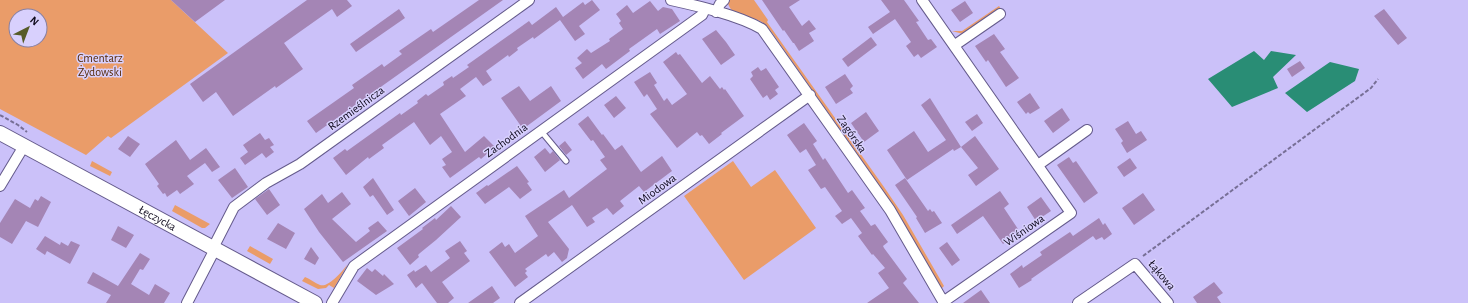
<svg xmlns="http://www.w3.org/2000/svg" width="1468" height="303" viewBox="0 0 1468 303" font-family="'Alegreya Sans',sans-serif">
  <rect width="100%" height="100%" fill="#cbc1f9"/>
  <path fill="#ea9c69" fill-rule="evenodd" d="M0,0H171L228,53L111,138L108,136L86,155L0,109ZM16,16H40V40H16Z
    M730,0H754L768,20L767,22L884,187L903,215L944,286L941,289L892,204L773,34C769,29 766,24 760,21C750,16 731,17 728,3Z
    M999,6L1001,9L963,34L952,31H962Z
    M92,161L112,172L110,176L90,166Z
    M733,161L751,187L775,170L816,228L744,280L684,196Z
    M175,205L210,224L205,228H202L172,211Z
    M250,246L273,259L270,264L247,251Z
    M348,264L334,288L329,285L326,288L318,289L302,281L305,277C310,279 315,283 320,285C329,288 343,270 348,264Z"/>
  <path fill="#298d75" d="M1254,51L1264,60L1271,51L1296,55L1273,77L1278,88L1232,107L1208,79Z
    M1330,62L1359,69L1355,81L1307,112L1285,93Z"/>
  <path fill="#a485b5" d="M171,0H225L195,22Z
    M307,0H347L352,6L337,17L332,9L284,43L303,69L276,88L275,86L233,116L216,92L203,102L190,84Z
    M479,0H503L316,133L307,121L354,88L352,85L382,64L384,67L402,54L399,51L431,29L433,32Z
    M592,0L600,10L579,26L585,34L575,41L560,20L534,39L533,37L517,48L518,50L509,57L508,55L486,71L492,80L483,86L476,77L460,89L466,96L440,114L465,152L484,136L495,147L481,159L479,157L450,178L442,167L446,165L442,159L452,152L441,136L430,145L414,122L382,145L384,148L369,159L368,157L346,175L333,158L345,149L347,151L400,113L401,115L418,103L417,101L426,94L428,96L444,85L443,82L452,76L453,78L469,67L467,65L529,21L532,25L556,7L563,17L583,2L585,5Z
    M762,0H800L789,7L802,26L809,20L816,29L809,33L814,41L799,51L794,43H793L784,30L783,31Z
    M881,0H904L919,21L916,22L928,40L931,39L937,47L921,58L918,54L914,57L906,46L911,42L895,19L873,34L868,27L890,12Z
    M650,1L658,11L663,7L672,9L680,21L660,34L657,29L629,49L630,51L606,69L602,64L583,79L575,68L582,63L577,58L587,49L591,53L610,41L609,39L623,29L619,23L621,21L616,14L627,5L633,13Z
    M965,1L973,13L960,22L951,10Z
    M399,9L405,18L356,52L350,44Z
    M1384,9L1407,38L1398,45L1374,16Z
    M716,30L726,42L735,55L721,65L702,39Z
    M994,34L1005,49L1000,52L1019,78L1006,87L988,60L986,62L975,46Z
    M871,37L877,45L848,67L842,59Z
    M676,52L678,55L680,54L702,83L710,76L720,89L722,87L724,90L725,89L744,116L721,133L722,134L709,144L702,135L700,136L697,132L677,148L650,114L657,109L647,94L644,97L634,82L650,72L657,83L654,85L664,101L667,98L672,105L687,94L663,62Z
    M1300,61L1305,68L1292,77L1287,69Z
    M758,67L761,71L766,68L779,87L775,90L778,94L770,100L767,95L763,98L750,79L753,76L751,72Z
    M845,74L853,86L850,89L853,93L836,104L825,87Z
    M519,86L530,101L551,86L561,101L523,129L501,98Z
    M1030,93L1040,108L1030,114L1028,112L1026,114L1017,102Z
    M616,96L626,108L614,118L604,105Z
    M930,98L961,147L954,151L953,149L907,180L887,150L914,131L928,152L946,140L921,105Z
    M1062,108L1070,120L1053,133L1044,121Z
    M866,112L879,131L864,142L851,123Z
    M977,114L983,123L972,131L965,122Z
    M588,116L602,135L603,134L615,150L622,145L641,172L662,156L672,171L644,192L639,186L620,201L624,206L613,215L607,208L592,218L595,222L587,227L572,205L548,222L569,249L567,258L562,262L554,252L548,257L546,254L525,269L527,271L525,273L528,277L515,287L489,252L502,242L505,247L509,244L515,253L538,236L525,216L564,190L569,198L607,169L600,160L605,157L593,140L591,141L578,124Z
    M1128,121L1136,134L1141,131L1147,140L1127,153L1121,143L1123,141L1115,129Z
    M804,123L817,141L813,144L823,160L825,158L848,193L852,190L865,208L860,211L871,226L875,224L888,242L883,246L884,248L907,279L903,283L919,303H867L889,288L878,273L885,268L873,254L872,255L858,236L862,233L851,218L842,224L835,216L842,211L825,187L821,189L808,170L816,165L806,149L800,153L787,135Z
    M260,133L265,140L269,138L274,145L270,147L274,152L266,158L262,153L245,165L240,158L248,152L243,145Z
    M128,136L140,144L130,157L118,149Z
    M975,136L999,169L976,186L968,175L978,168L961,147Z
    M176,140L190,160L206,148L220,167L212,172L205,163L187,176L194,184L180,194L177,190L167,197L165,193L163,194L157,186L159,184L145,164Z
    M565,141L572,150L566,155L559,146Z
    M545,148L550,154L553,151L560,160L545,172L534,157Z
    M1069,157L1073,163L1076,161L1098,193L1084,203L1057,165Z
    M1130,158L1137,168L1124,177L1117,167Z
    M517,166L529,182L527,183L532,190L520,199L509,187L485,204L476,193L487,185L488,186Z
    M235,168L248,187L232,198L218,180Z
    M373,178L394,210L387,215L373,195L370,197L363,187Z
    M905,178L928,211L930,209L932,212L934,211L942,223L925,233L916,218L917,217L895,185Z
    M415,188L426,202L409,216L398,201Z
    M269,189L280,205L267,215L255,199Z
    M1000,191L1009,204L1004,208L1018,229L1016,230L1018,233L1003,244L983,216L957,234L951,225Z
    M342,192L351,204L332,219L356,242L370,231L368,228L378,221L387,231L343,262L319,232L304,209L322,194L328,203Z
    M1143,193L1155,210L1134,225L1122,208Z
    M41,196L51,202L38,227L26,221L12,244L0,237V223L15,199L30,208L35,199L38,201Z
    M1041,197L1051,211L1036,221L1027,207Z
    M451,206L461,217L436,240L420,253L418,255L419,257L410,265L397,248L423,229L422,228L435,218L436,220Z
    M1099,218L1103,225L1105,223L1112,234L1104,240L1102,237L1096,240L1093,236L1031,279L1032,280L1019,288L1010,274L1022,265L1023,268L1042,255L1040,252L1070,232L1073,236Z
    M278,223L295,233L286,249L267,239Z
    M118,226L134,235L126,248L111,240Z
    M45,236L60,245L61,242L68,246L71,241L80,245L70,264L47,251L45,255L36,249Z
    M460,241L467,251L464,253L470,261L442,282L454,298L448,303H437L422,283L416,288L407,275L414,270L415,272L426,265L431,272L450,258L445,251Z
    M947,242L960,260L952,266L939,248Z
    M311,247L319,258L315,265L304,259Z
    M140,253L150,259L143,270L140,269L131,284L149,295L155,284L170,293L164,303H106L111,295L87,283L93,272L118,286Z
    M367,268L372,272L375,269L383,276L384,274L394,284L376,295L357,281Z
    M1214,282L1223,293L1217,297L1221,303H1197L1193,297Z
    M492,286L500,298L493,303H468Z
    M981,290L990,303H963Z"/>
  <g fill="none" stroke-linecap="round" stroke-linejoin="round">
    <defs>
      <path id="service" d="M541,131L566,161"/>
      <path id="minor" d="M671,0C698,6 738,15 762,29L890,210L944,303
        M922,0L1071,213L943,302
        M716,12L720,4L724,0
        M955,45L1000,14
        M1038,165L1087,130
        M0,186L24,146
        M213,248L234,207L266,183L300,164L529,0
        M187,303L215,249
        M332,303L354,266L702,15L705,9
        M520,303L810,95
        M1078,303L1135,264L1168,303"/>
      <g id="secondary">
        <path id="s1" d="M0,133L315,303"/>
      </g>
    </defs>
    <use href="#service" stroke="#655b8c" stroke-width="7"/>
    <use href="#minor" stroke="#655b8c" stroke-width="12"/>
    <use href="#secondary" stroke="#655b8c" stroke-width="16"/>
    <path stroke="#776f96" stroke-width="2" stroke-dasharray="4 2" stroke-linecap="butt" d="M0,115L18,125L27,132
      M1143,256L1371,88L1378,79"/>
    <use href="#service" stroke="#fff" stroke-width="5"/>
    <use href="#minor" stroke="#fff" stroke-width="10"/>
    <use href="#secondary" stroke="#fff" stroke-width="14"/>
  </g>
  <g text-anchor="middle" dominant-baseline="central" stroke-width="3" stroke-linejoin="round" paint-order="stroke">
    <g font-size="12" fill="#552a08" stroke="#d8d0fd">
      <text x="100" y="58">Cmentarz<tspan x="100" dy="14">Żydowski</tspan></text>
    </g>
    <g font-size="12" fill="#0e091c" stroke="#d8d0fd">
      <text transform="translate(356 108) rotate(-36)">Rzemieślnicza</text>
      <text transform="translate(852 134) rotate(55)">Zagórska</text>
      <text transform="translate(506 140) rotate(-36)">Zachodnia</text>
      <text transform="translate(657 189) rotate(-36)">Miodowa</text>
      <text stroke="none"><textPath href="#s1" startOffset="179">Łęczycka</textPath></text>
      <text transform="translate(1024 230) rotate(-35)">Wiśniowa</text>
      <text transform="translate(1162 275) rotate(50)">Łąkowa</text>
    </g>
  </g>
  <g transform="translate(28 28) rotate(42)"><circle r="19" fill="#d8d0fd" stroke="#8780a3"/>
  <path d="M0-3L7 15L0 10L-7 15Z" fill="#565b28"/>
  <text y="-6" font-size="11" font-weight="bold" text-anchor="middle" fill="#0e091c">N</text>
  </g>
</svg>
